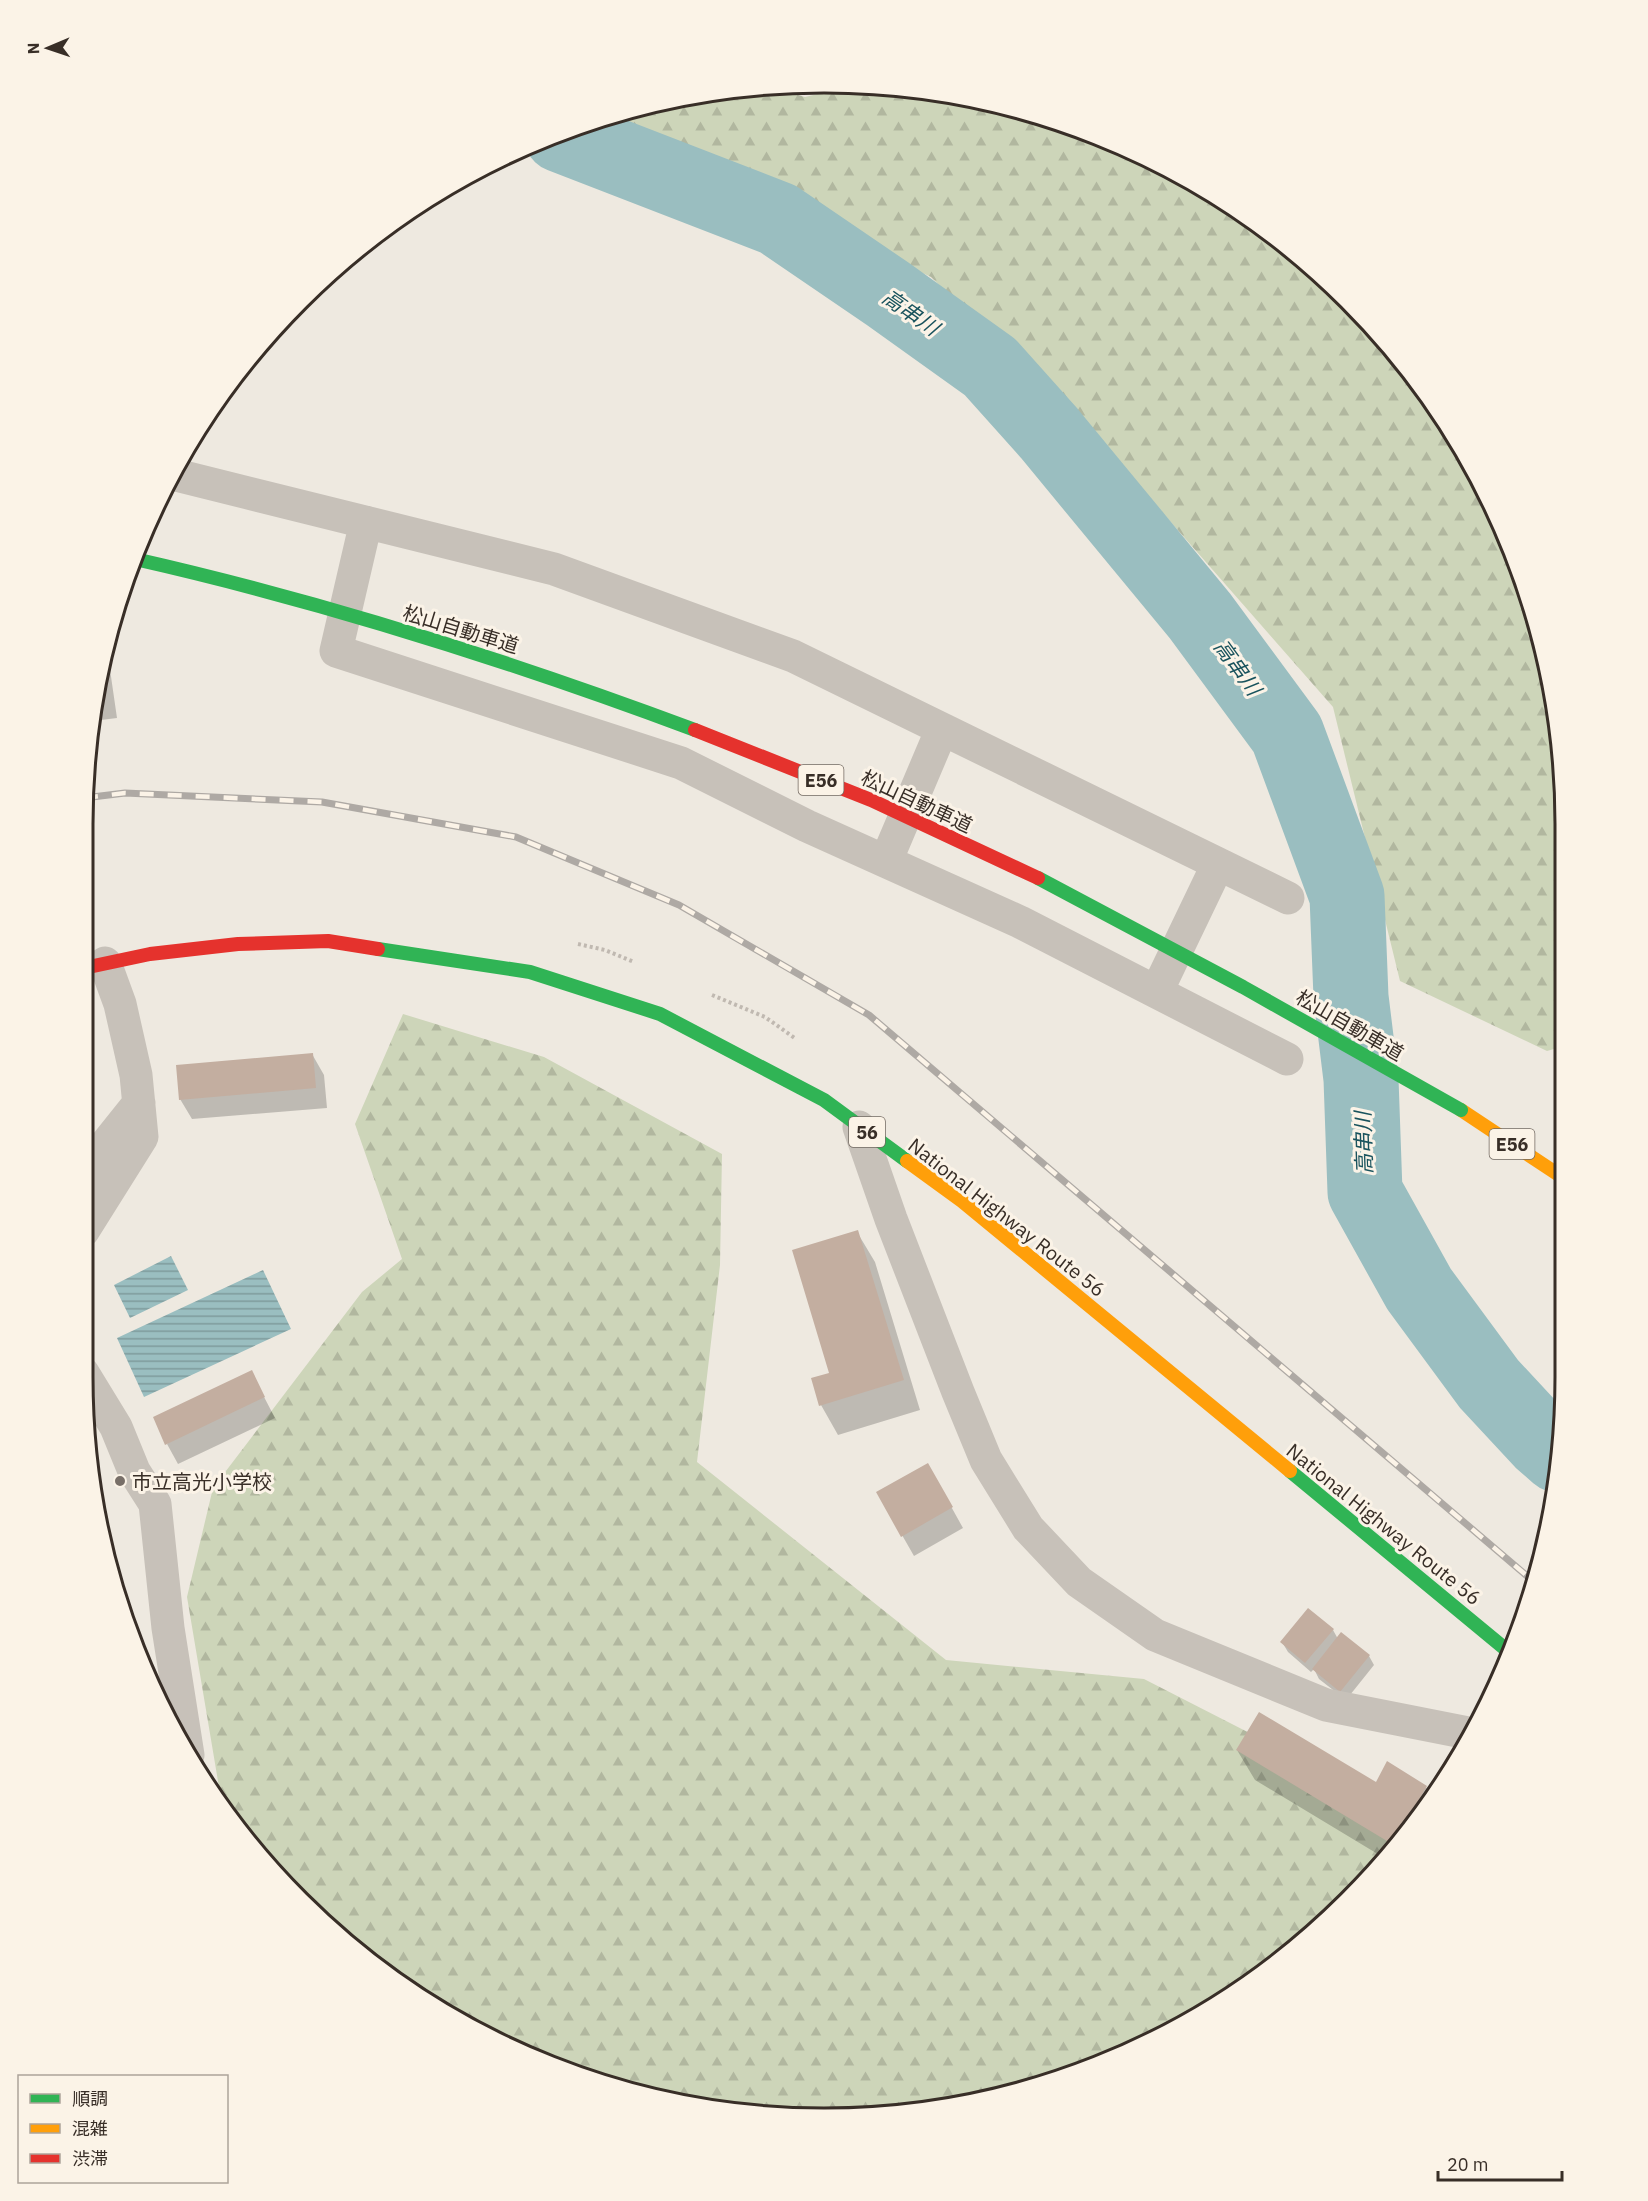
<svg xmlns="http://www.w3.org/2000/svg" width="1648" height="2201" viewBox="0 0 1648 2201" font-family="'IBM Plex Sans','Noto Sans JP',sans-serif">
  <defs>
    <pattern id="forest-firs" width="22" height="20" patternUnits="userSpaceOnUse" patternTransform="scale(1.5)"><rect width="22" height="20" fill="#cdd5b9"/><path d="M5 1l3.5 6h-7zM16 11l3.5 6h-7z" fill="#b1b79f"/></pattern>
    <pattern id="water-rules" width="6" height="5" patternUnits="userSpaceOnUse" patternTransform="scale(1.5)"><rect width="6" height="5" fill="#9abec0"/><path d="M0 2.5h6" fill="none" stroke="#7f9b9c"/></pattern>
  </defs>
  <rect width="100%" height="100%" fill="#eee9e0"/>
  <path fill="url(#forest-firs)" d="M766,86L805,97L843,88L842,86L921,89L1063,122L1195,182L1313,267L1412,373L1509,541L1559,727L1561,1047L1547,1051L1400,981L1333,707L1126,471L931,277L719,176L584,126L632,108Z
    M403,1014L544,1057L722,1154L720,1265L697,1462L946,1660L1144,1679L1416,1818L1381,1866L1275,1965L1107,2062L1016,2093L873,2117L680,2104L496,2042L373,1965L300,1902L221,1799L187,1597L213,1488L362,1292L402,1259L355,1124Z"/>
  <path fill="url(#water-rules)" d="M171,1256L188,1290L130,1318L114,1285Z
    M263,1270L291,1329L144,1397L117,1338Z"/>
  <path fill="#0003" d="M106,642L117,718L93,721Z
    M85,767L89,796L84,797V776Z
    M312,1054L324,1075L327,1108L192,1119L180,1099Z
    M83,1078L89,1088L88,1162H83Z
    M857,1232L875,1262L920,1410L838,1435L821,1405L831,1374Z
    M251,1372L275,1418L178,1464L167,1444Z
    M928,1465L963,1528L914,1556L878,1493Z
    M1333,1630L1338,1639L1369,1656L1374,1665L1346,1700L1319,1679L1314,1669L1311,1672L1288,1652L1282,1642Z
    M1237,1750L1376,1784L1426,1787L1431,1796L1386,1859L1255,1780Z"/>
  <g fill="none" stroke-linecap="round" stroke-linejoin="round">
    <path stroke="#9abec0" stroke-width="75" d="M561,135L778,219L888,294L990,367L1049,433L1200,616L1287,734L1347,896L1351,997L1361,1079L1365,1192L1419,1289L1489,1384L1542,1441L1558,1455"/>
  </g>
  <path fill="#c3aea0" d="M102,669L106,698L97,699Z
    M313,1053L316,1088L179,1100L176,1065Z
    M858,1230L904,1380L819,1406L811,1378L829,1373L792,1250Z
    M252,1370L265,1397L165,1445L153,1417Z
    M928,1463L953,1507L901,1537L876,1492Z
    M1308,1608L1334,1629L1305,1663L1280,1642Z
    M1341,1632L1370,1655L1340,1692L1312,1669Z
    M1259,1712L1376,1782L1387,1761L1427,1786L1392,1844L1236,1750Z"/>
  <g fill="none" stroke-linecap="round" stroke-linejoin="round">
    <path stroke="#c0b9b1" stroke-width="4" stroke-dasharray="3 3" stroke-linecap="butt" d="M578,944L605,950L634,962
      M712,995L765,1017L796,1039"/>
    <path stroke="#c7c1b9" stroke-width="33" d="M172,474L554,569L793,656L1288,898
      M366,522L336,651L681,763L807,826L1020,922L1287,1059
      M886,861L942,729
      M1157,991L1218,864
      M859,1127L891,1219L958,1392L986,1460L1028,1528L1079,1582L1155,1635L1326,1705L1473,1734
      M83,1173L139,1103
      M83,1231L142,1137L136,1075L120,1004L105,963
      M83,1373L116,1427L134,1471L155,1504L168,1628L188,1755"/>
    <path stroke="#30b455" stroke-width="14" d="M378,949L530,972L660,1014L824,1100L907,1161
      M1290,1471L1509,1652"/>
    <path stroke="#ff9f0a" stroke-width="14" d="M1461,1110L1562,1177
      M907,1161L962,1201L1290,1471"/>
    <path stroke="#e5322d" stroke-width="14" d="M84,968L150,954L238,944L328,941L378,949"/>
    <defs>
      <path id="rail" d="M84,798L125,793L322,802L516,837L679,905L869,1015L1533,1581"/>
    </defs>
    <use href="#rail" stroke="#aea9a4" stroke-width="7"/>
    <use href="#rail" stroke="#fbf3e7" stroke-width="4.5" stroke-dasharray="14" stroke-linecap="butt"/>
    <path stroke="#30b455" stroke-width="14" d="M135,559C325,602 513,662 695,730
      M1038,878L1243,987L1461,1110"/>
    <path stroke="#e5322d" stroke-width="14" d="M695,730L871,800L1038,878"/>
  </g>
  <circle fill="#786f68" stroke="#fbf3e7" stroke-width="2" cx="120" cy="1481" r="6"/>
  <g text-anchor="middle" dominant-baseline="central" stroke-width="6" stroke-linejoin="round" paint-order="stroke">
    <g fill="#fbf3e7" stroke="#726961" stroke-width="1.5">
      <rect x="798.5" y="765" width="45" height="30" rx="4.5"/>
      <rect x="849" y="1117" width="36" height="30" rx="4.5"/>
      <rect x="1489.5" y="1129" width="45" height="30" rx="4.5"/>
    </g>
    <g font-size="18" font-weight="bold" fill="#382e27">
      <text x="821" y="780">E56</text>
      <text x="867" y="1132">56</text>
      <text x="1512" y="1144">E56</text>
    </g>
    <g font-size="20" fill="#382e27" stroke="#fbf3e7">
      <text transform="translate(461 629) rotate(17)">松山自動車道</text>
      <text transform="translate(917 801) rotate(25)">松山自動車道</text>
      <text transform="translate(1350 1025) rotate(30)">松山自動車道</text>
      <text transform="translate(1007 1217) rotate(38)">National Highway Route 56</text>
      <text transform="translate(1384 1524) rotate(39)">National Highway Route 56</text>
    </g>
    <g font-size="20" fill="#382e27" stroke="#fbf3e7" text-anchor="start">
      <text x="132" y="1481">市立高光小学校</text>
    </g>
    <g font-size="21" font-style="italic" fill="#19535d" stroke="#fbf3e7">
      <text transform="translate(911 312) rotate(35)">高串川</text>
      <text transform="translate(1238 667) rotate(54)">高串川</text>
      <text transform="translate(1363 1143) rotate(-92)">高串川</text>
    </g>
  </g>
  <path d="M0 0H1648V2201H0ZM824 93H824A731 731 0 0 1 1555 824V1377A731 731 0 0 1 824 2108H824A731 731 0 0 1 93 1377V824A731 731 0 0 1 824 93Z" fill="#fbf3e7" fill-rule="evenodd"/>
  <path fill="none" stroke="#382e27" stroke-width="3" d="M824 93H824A731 731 0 0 1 1555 824V1377A731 731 0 0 1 824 2108H824A731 731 0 0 1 93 1377V824A731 731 0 0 1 824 93Z"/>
  <rect x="18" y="2075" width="210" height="108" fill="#fbf3e7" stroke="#ada49a" stroke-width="1.5"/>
  <rect x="30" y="2094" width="30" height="9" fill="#30b455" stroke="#ada49a" stroke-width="1.5"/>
  <text x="72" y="2105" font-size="18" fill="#382e27">順調</text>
  <rect x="30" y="2124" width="30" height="9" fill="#ff9f0a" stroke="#ada49a" stroke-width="1.5"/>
  <text x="72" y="2135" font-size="18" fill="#382e27">混雑</text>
  <rect x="30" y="2154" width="30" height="9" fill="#e5322d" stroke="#ada49a" stroke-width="1.5"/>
  <text x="72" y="2165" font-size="18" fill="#382e27">渋滞</text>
  <g transform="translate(48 48) rotate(268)" stroke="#fbf3e7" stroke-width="4.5" paint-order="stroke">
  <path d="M0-4.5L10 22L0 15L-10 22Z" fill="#382e27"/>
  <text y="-9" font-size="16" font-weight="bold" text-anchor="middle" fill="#382e27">N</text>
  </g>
  <path d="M1438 2171v9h124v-9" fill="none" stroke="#382e27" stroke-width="3"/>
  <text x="1447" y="2171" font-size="18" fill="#382e27" stroke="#fbf3e7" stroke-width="4.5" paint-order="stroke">20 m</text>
</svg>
